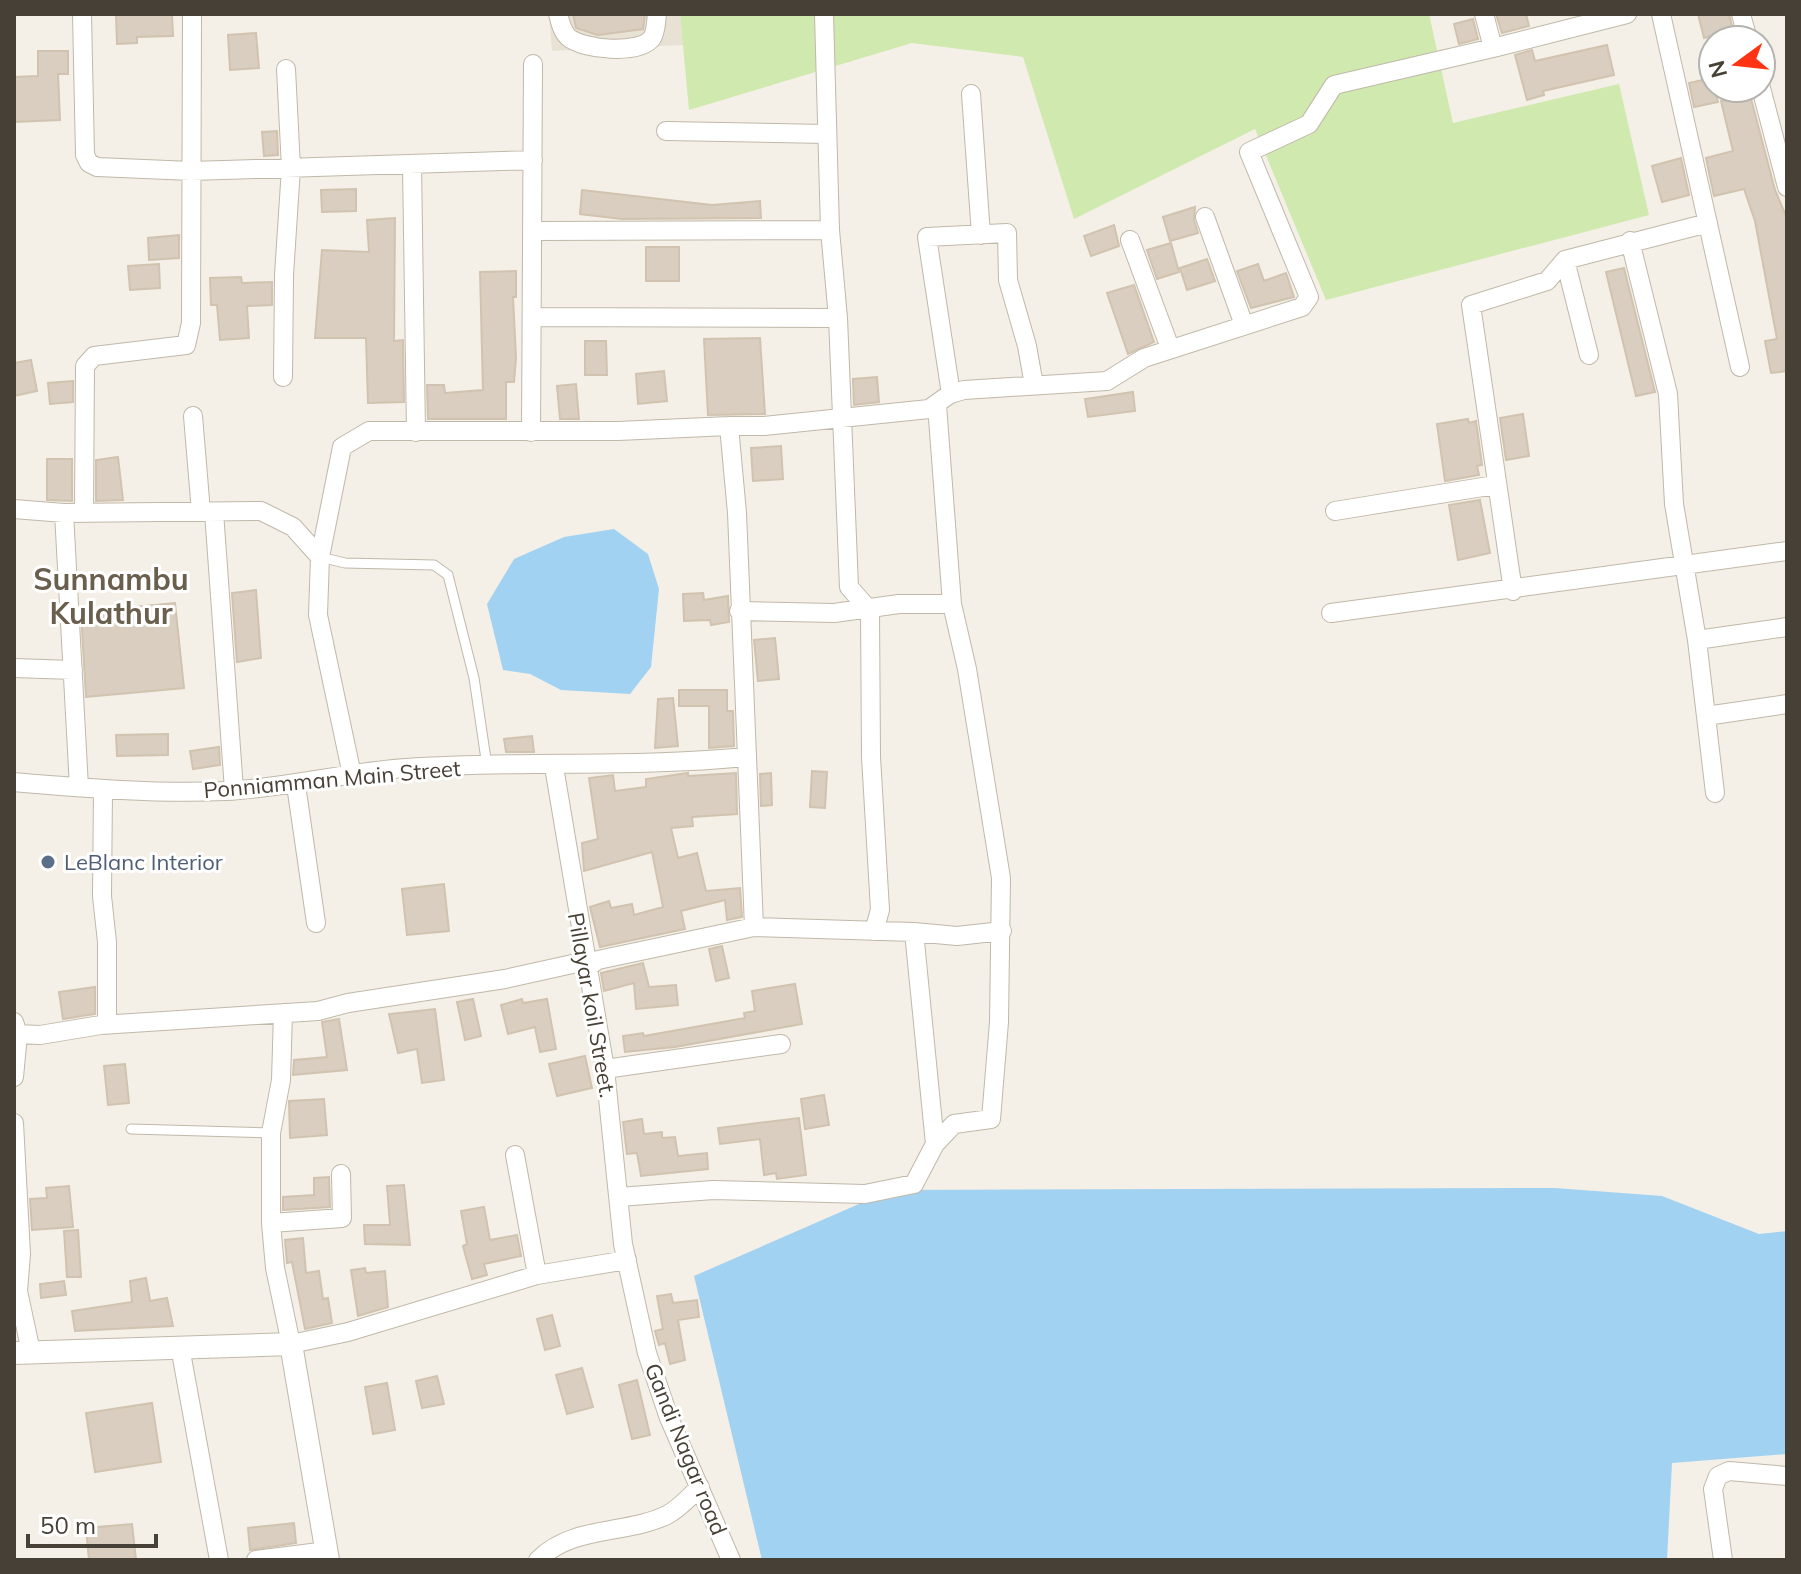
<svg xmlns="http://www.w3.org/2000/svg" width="1801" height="1574" viewBox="0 0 1801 1574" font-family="Mulish,sans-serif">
  <rect width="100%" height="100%" fill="#f4f0e7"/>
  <path fill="#e8e2d5" d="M549,14H680L683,45L552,51Z"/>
  <path fill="#d0e9af" d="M680,14H1429L1453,123L1619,84L1649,215L1326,300L1255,129L1074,219L1023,57L912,43L689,110Z"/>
  <path fill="#a2d2f2" d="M614,529L648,554L659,589L651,667L630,694L561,690L530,674L503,670L487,604L514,559L564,537Z
    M1555,1188L1662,1196L1759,1234L1787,1231V1454L1672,1463L1667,1560H762L694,1276L891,1190Z"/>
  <path fill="#d9cebf" stroke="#d1c3af" stroke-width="2" d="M116,14H172L173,36L137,37V43L117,44Z
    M573,14H645L643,29L598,35L576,28Z
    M1496,14H1526L1529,26L1502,33Z
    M1698,14H1729L1733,30L1704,38Z
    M1473,19L1478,39L1459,44L1454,24Z
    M256,33L259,68L230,70L228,35Z
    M1607,45L1614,75L1543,91L1544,95L1527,100L1515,55L1532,50L1535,61Z
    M38,51H68V74H58L60,120L14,122V77L38,76Z
    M1712,78L1718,102L1694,107L1689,83Z
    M1750,95L1775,190L1787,218V371L1771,373L1765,341L1777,339L1755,221L1744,189L1714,196L1706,158L1733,151L1721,101Z
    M277,131L278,155L264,156L262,132Z
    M1681,158L1689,195L1662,202L1652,166Z
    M356,189V211L322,212L321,190Z
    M582,190L712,205L760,201L761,218L622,219L580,214Z
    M1195,207L1194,220L1198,233L1170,241L1163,217Z
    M395,218L394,341L403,340L404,402L368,403L366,338H315L322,250L369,252L367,220Z
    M1114,225L1119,246L1091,256L1084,236Z
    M179,235V258L149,260L148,238Z
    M1171,243L1179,272L1157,279L1147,250Z
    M646,247H679V281H646Z
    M1207,259L1215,281L1187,290L1180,268Z
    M159,264L160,288L130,290L128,266Z
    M1258,264L1264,281L1286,273L1294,297L1251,308L1237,271Z
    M1624,268L1655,392L1636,396L1606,272Z
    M516,271V297H513L516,358L514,382H506V419H428L427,385H444L445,393L483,390L480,272Z
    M241,277L242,283L272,282V305L247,306L249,338L220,340L217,305H211L210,278Z
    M1134,285L1154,342L1128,354L1107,293Z
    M760,338L765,414L708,415L704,339Z
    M585,341H606L607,375H585Z
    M31,360L37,391L14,396V363Z
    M664,371L667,401L638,404L636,374Z
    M877,377L879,402L854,405L853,379Z
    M73,381V402L50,404L48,383Z
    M576,384L579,419H560L557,386Z
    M1133,392L1135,411L1088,417L1085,399Z
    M1523,414L1529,456L1506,460L1500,418Z
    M1468,419L1469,423L1476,421L1482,465L1477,466L1479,475L1445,481L1437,424Z
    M781,446L783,479L753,481L751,448Z
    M118,457L123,500L96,501V460Z
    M47,459H72V501L47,500Z
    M1480,500L1490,553L1458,560L1449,505Z
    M256,590L261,658L237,662L232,593Z
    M703,593L704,600L728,596L729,622L711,625L710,620L684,621L683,594Z
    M175,603L184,688L86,697L81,612Z
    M775,638L779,679L758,681L754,640Z
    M679,690H727V711H733L734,746L709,748V706H679Z
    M673,698L678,746L655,748L658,699Z
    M168,734V755L117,756L116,735Z
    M532,736L534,752H506L504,739Z
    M219,747L220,765L193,769L190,751Z
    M812,771L827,772L825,808L810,807Z
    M688,773V776L736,773L737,814L692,817L693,826L671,828L678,858L697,853L706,891L740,888L742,917L727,920L725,900L681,911L685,929L600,947L590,907L609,901L611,908L632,904L634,915L663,907L652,852L584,871L582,843L598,839L589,778L613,775L615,791L646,787V779Z
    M771,773L772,805L761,806L760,774Z
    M444,884L449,931L407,935L402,889Z
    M722,946L729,978L716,981L709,949Z
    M643,963L649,987L676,985L678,1005L636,1009L634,983L604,991L601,973Z
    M795,984L802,1024L675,1047L625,1052L623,1036L643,1033L644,1036L745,1018L744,1013L755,1011L752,991Z
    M95,987V1014L63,1019L59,992Z
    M473,999L481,1036L465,1040L457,1002Z
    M522,999L523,1003L547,999L556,1049L540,1052L535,1027L508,1034L501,1005Z
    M435,1009L444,1080L422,1083L417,1049L398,1053L389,1014Z
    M339,1019L347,1070L293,1075L294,1060L327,1057L322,1022Z
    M585,1056L592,1088L557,1096L549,1064Z
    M125,1064L129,1103L108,1105L104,1066Z
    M824,1095L829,1125L805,1129L801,1099Z
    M324,1099L327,1135L290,1138L289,1101Z
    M799,1118L806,1175L777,1179L776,1173L764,1175L760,1139L720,1144L718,1128Z
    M642,1119L644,1134L662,1132V1138L675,1137L678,1156L707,1153L708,1169L641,1176L637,1153L627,1154L623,1122Z
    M329,1177L330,1207L283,1210V1197L314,1195V1178Z
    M404,1185L410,1245L365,1244L364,1225H390L387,1186Z
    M69,1186L73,1227L32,1230L30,1199L47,1198L46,1188Z
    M484,1207L490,1240L517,1235L521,1256L484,1264L487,1275L472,1279L463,1246L467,1244L461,1211Z
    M78,1230L81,1277H67L64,1231Z
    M303,1238L306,1273L319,1271L323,1299L328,1298L332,1323L305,1329L292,1262L287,1263L285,1240Z
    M365,1268L366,1273L385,1271L388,1307L358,1316L351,1270Z
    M146,1278L150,1301L167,1298L173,1326L75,1331L72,1311L132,1302L130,1281Z
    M64,1281L66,1295L41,1298L40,1284Z
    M671,1294L673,1303L697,1300L699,1317L678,1320L685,1360L670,1364L665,1343L659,1345L655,1331L663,1329L657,1296Z
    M552,1315L560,1346L545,1350L537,1319Z
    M582,1368L593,1407L567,1414L556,1375Z
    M437,1376L444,1404L422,1408L416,1381Z
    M637,1380L650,1435L632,1439L619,1385Z
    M387,1383L395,1430L373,1434L365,1387Z
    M152,1403L161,1462L95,1472L86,1413Z
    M294,1523L296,1543L250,1550L248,1528Z
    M132,1524L136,1560H89L86,1528Z"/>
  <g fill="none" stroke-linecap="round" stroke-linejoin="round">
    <defs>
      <path id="service" d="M320,557L345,563L434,565L448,575L474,678L487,766
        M131,1129L271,1133"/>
      <path id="minor" d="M82,14L85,155L89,163L97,167L191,171L533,160
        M558,14C560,22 562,31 568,37C583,50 639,55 652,38C656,32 656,22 657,14
        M824,14L830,230L838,318L849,587L870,611L871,757L880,910L874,931
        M1484,14L1493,48L1627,14
        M1661,14L1740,367
        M1741,14L1748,40
        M1761,88L1787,187
        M971,94L981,235
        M666,131L826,134
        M412,164L416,432
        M1205,217L1244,325
        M532,231L830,230
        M1130,240L1170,348
        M1630,241L1668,394L1674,504L1697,640L1715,793
        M1565,260L1589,355
        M532,317L838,318
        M283,377L284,275L291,168L286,69
        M951,394L927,237L1007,233L1008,280L1027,346L1034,385
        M193,416L201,512
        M531,432L533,64
        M14,509L64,513L261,511L293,527L320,557
        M1335,511L1495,485
        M84,512L85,366L94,356L186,345L191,323L192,14
        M214,512L234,790
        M64,513L79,787
        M1513,591L1471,305L1547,281L1565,260L1708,223
        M739,611L834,613L899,604H952L937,405
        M1331,613L1787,551
        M1697,640L1787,627
        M14,668L73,670
        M1706,716L1787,704
        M554,767L605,1069L623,1244L647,1353L669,1418L731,1560
        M352,775L318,615L320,557L342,447L369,431H618L729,426
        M14,782C85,788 155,794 226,791C287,788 346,772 406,768C520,760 633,768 746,757
        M296,785L316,923
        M103,791L102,896L107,942V1025
        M754,927L737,513L729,426H764L929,409L950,394L964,390L1107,381L1144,358L1302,307L1309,297L1249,152L1309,124L1334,85L1493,48
        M588,967L598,960L754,927L914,932
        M283,1013L281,1080L271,1133V1223L275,1268L291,1344L348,1332L537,1275L627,1260
        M14,1022L18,1034L40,1035L101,1025L318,1011L348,1003L505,979L586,961
        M605,1069L781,1044
        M14,1077L18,1034
        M14,1123L21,1254L18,1291L31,1352
        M935,1144L954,1124L991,1119L999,1022L1001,878L967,669L952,604
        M515,1155L537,1275
        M619,1197L713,1190L865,1194L914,1184L935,1144L914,932L957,936L1002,931
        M271,1223L342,1218L341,1174
        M180,1347L219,1560
        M256,1560L327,1551
        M538,1560C573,1525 625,1535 667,1515C680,1508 689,1497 700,1487
        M1723,1560L1713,1489L1718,1476L1729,1471L1787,1476"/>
      <path id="tertiary" d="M14,1353L291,1344L328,1560"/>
    </defs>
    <use href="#service" stroke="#c0b8a9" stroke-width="11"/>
    <use href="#minor" stroke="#c0b8a9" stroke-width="20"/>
    <use href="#tertiary" stroke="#c0b8a9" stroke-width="24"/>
    <use href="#service" stroke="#fff" stroke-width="9"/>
    <use href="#minor" stroke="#fff" stroke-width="18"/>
    <use href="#tertiary" stroke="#fff" stroke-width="22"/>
  </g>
  <circle fill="#5c6f8a" stroke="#fff" stroke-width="3" cx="48" cy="862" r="8"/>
  <g text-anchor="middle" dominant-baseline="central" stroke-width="6" stroke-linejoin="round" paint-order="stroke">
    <g font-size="22" fill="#474036" stroke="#fff">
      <text transform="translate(332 779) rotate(-5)">Ponniamman Main Street</text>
      <text transform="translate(592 1005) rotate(80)">Pillayar koil Street.</text>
      <text transform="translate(686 1449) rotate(68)">Gandi Nagar road</text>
    </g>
    <g font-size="22" fill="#4e5e75" stroke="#fff" text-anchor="start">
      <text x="64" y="862">LeBlanc Interior</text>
    </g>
    <g font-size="30" font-weight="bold" fill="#6a5e4d" stroke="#fff">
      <text x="111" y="579">Sunnambu<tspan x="111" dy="34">Kulathur</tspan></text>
    </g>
  </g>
  <rect width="1801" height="1574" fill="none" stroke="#474036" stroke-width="32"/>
  <g transform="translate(1737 64) rotate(255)"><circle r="38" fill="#ffffff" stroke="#b5b3af" stroke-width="2"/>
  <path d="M0-6L14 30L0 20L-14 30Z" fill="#ff3413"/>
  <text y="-12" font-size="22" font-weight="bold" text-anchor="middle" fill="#474036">N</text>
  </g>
  <path d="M28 1534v12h128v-12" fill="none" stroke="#474036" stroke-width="4"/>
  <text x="40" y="1534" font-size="24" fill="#474036" stroke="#ffffff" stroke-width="6" paint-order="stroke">50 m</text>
</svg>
